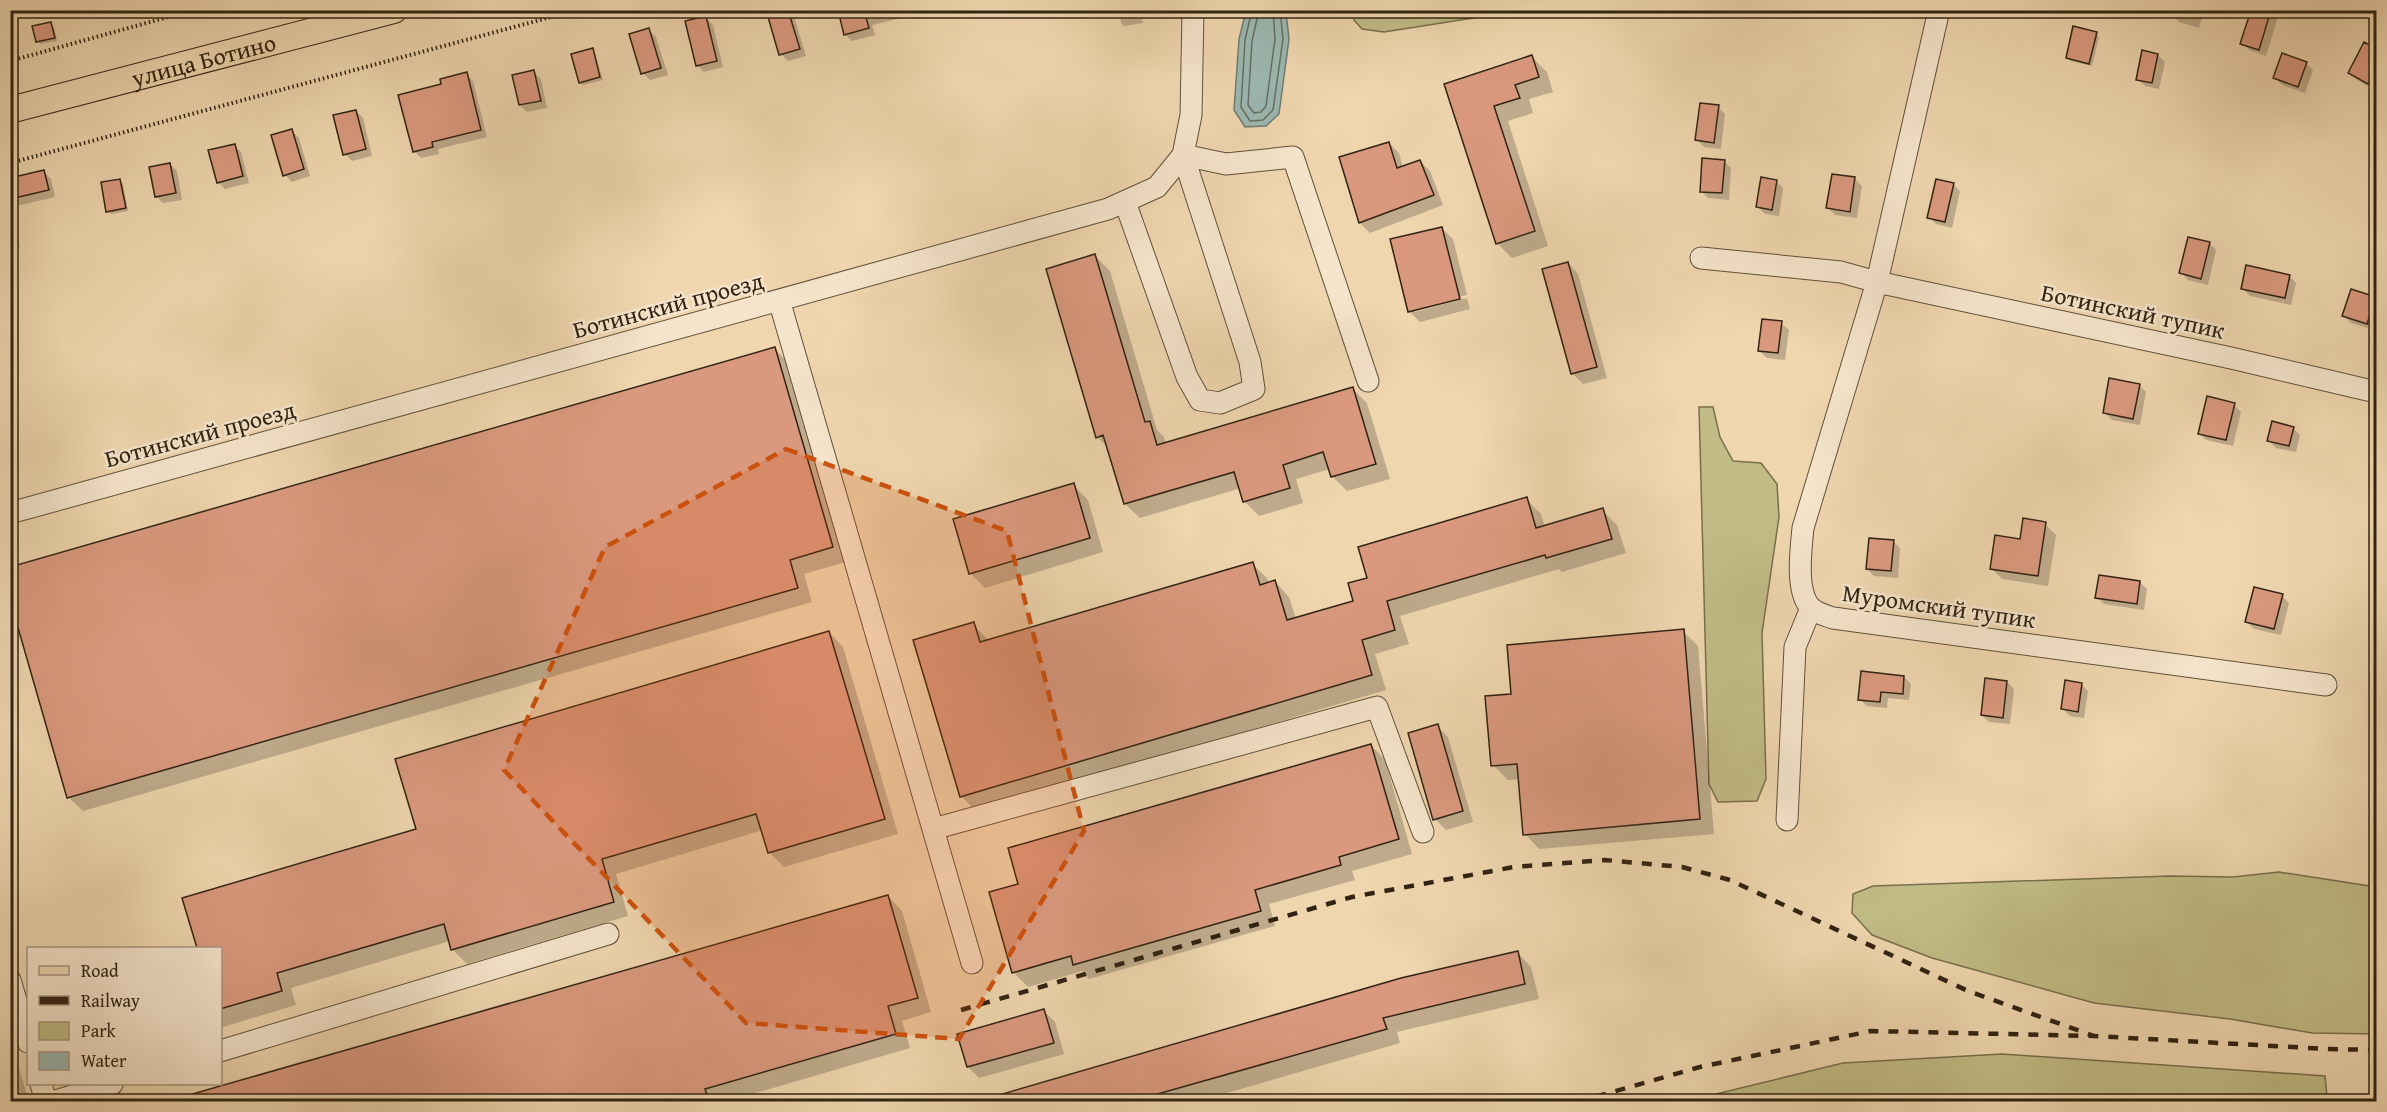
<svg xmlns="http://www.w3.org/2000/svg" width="2387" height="1112" viewBox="0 0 2387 1112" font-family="'Gentium Book Plus',serif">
  <rect width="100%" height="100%" fill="#efd6af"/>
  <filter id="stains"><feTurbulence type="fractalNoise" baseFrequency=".00333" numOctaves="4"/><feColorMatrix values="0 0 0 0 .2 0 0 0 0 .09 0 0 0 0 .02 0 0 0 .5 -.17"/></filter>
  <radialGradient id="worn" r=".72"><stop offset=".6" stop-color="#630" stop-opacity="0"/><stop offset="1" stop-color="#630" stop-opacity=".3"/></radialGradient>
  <path fill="#c1bb85" stroke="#786f4c" stroke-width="1.5" d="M1354,11V10L1518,11L1384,32L1362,29L1354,20Z
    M1699,407H1713L1720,437L1733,461L1761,463L1777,484L1779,517L1762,633L1766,779L1757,801L1718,802L1709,784Z
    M2279,872L2376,887V1034L2312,1033L2230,1019L2094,1003L1932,958L1872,935L1852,913L1853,894L1873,886L2170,876L2233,877Z
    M2002,1054L2325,1076L2327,1096L2323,1102L1701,1101L1708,1096L1843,1063Z"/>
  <path fill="#9bb8b1" stroke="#707c71" stroke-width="1.5" d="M1246,11L1286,12L1289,39L1279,114L1266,126L1245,127L1234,110L1239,39Z"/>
  <path fill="#0003" d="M768,10H792L806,56L788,61L781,54Z
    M840,10H919L920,14L872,25L875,35L852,41L845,34Z
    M1119,10H1141L1143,23L1124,26L1121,23Z
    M2173,10H2204L2199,28L2179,22L2172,15Z
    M2252,10H2276L2279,14L2266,56L2249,50L2242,43Z
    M706,18L713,25L723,67L704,72L697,65Z
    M51,24L54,27L57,41L40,44L37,41Z
    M649,30L656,37L668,75L650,80L643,73Z
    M2096,33L2099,37L2092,66L2071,61L2067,58Z
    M2365,44L2376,50L2375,90L2357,80L2350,73Z
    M592,50L595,53L603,80L583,85L580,82Z
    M2158,55L2165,62L2159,89L2145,86L2138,79Z
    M1532,57L1547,72L1553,92L1529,99L1533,113L1508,121L1548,246L1512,258L1497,243L1446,85Z
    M2306,63L2313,70L2305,93L2282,85L2275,78Z
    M533,72L541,79L547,108L527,112L520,105Z
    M466,74L473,81L487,137L438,149L439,154L421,158L414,151L443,85Z
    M1718,107L1725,114L1721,149L1704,147L1697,140Z
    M356,111L363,118L372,156L352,161L345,154Z
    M292,131L299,138L310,176L292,182L285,175Z
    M1389,143L1399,153L1403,168L1420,161L1430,171L1443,205L1370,233L1360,223L1341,158Z
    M234,145L241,152L249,183L225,189L218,182Z
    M1724,161L1731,168L1729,200L1708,198L1701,191Z
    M170,164L177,171L182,200L163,203L156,196Z
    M44,172L51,179L55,197L17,206L10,199V180Z
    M1854,178L1862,186L1857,218L1835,215L1828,208Z
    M120,180L123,184L128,211L111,214L108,211Z
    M1776,181L1783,188L1779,216L1765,214L1758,207Z
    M1953,184L1960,191L1952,228L1936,224L1929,217Z
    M10,212L20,247L10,249Z
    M1442,228L1453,239L1467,295L1415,308V312L1467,298L1470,309L1420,322L1409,311Z
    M2209,243L2216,250L2208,285L2188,280L2181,272Z
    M1095,256L1110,271L1157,430L1164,437L1166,444L1353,389L1367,403L1390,479L1347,491L1332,476L1330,469L1296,479L1303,503L1259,516L1244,501L1241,488L1140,518L1125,504L1109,448L1097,437Z
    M1568,263L1578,274L1607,378L1583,384L1572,373Z
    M2289,276L2296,283L2291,305L2250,296L2243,289Z
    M2375,298L2376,323L2374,330L2351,323L2344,316Z
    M1781,323L1789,330L1785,360L1767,358L1759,351Z
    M775,349L790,364L846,562L804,574L812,602L83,811L68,797Z
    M2139,385L2146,392L2140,425L2112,420L2105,413Z
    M2234,405L2241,412L2233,446L2206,440L2199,433Z
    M2293,428L2300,435L2296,452L2276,448L2269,441Z
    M2376,447V472L2371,466Z
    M1073,485L1088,500L1103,552L985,588L970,573Z
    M1526,499L1541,514L1545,527L1602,510L1617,525L1626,553L1562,572L1559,569L1400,616L1409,644L1375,654L1386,690L976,811L961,796L973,624L989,641L1252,564L1267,578L1269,584L1275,582L1289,597L1296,619L1355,602Z
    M2045,524L2056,535L2048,586L2002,579L1991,568L2021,540Z
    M1893,541L1900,548L1898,578L1874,576L1867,569Z
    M2140,582L2147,589L2144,610L2104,604L2097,597Z
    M2282,596L2289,603L2281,635L2254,629L2247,622Z
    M1683,631L1698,646L1714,834L1539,849L1525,834L1520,779L1508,780L1493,765L1513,695Z
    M829,632L843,647L898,834L784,867L770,853L763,830L616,874L628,916L467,964L452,949L450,941L291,988L296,1005L220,1028V948H199L184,899L418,830Z
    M1904,677L1911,684L1909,700L1888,698L1887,708L1867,706L1860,699Z
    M2007,682L2014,689L2010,724L1989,722L1982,715Z
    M2081,684L2088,691L2084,718L2070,716L2063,709Z
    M1437,726L1448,737L1473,822L1446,830L1435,819Z
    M1371,745L1385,760L1412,854L1352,871L1355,880L1269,904L1275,926L1089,979L1082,971L1028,987L1013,972L1020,885Z
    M888,896L902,911L931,1012L902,1021L910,1048L725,1102H209L206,1092Z
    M1517,952L1531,967L1539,999L1397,1032L1400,1043L1196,1102H979L1401,979Z
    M1044,1011L1055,1022L1064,1054L979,1078L968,1067Z
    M10,1037L27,1095L10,1100Z"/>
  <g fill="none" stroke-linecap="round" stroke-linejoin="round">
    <path stroke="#666e62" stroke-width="1.5" d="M1252,10L1245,40L1241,107L1250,121L1263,120L1273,110L1283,39L1280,10
      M1259,10L1252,41L1248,105L1254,113L1261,112L1266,106L1275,39L1273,10"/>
  </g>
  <path fill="#da997f" stroke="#302312" stroke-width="1.5" d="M766,10H788L800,49L779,55Z
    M838,10H864L869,28L844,35Z
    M2251,10H2271L2259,50L2240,44Z
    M706,16L717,61L696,66L685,21Z
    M51,22L55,38L36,42L32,26Z
    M2073,26L2097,32L2089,64L2066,58Z
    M649,28L661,68L641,74L629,34Z
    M2364,42L2376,49V68L2368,84L2348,73Z
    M593,48L600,77L579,83L571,54Z
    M2142,50L2158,54L2152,83L2136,80Z
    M2282,53L2307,62L2298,87L2273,78Z
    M1532,55L1539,77L1515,85L1520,98L1494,106L1535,231L1496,244L1444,84Z
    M534,70L541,101L519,105L512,75Z
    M467,72L481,130L432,142L433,147L413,152L398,95L441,84L440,79Z
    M1700,103L1719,105L1714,143L1695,140Z
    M356,110L366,149L343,155L333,115Z
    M292,129L304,169L283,176L271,135Z
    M1389,142L1397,168L1420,160L1434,195L1359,223L1339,157Z
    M235,144L243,176L217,183L208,150Z
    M1702,158L1725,160L1722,193L1700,192Z
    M170,163L176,193L155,197L149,167Z
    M44,170L49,190L10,199V178Z
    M1832,174L1855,177L1850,212L1826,208Z
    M1761,177L1777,180L1772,210L1756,207Z
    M120,179L126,208L106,212L101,182Z
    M1936,179L1954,183L1945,222L1927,218Z
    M1442,227L1460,299L1408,312L1390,239Z
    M2188,237L2210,242L2201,279L2179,273Z
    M1095,254L1145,422L1150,421L1157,445L1353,387L1376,464L1331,477L1323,452L1283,465L1290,488L1243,502L1234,472L1124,504L1103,435L1096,438L1046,269Z
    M1568,262L1597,367L1571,374L1542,269Z
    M2246,265L2290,275L2285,298L2241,289Z
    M2351,289L2376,297L2367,324L2342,316Z
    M1762,319L1782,321L1778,353L1758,351Z
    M775,347L833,547L790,560L798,588L67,798L10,600V567Z
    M2109,378L2140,384L2133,419L2103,413Z
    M2207,396L2235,403L2226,440L2198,434Z
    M2272,421L2294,427L2289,446L2267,441Z
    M1074,483L1090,538L969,574L953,519Z
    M1527,497L1536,528L1603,508L1612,539L1546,558L1545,555L1387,601L1395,630L1362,640L1372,675L960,797L913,640L974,622L980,642L1253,562L1260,585L1275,580L1287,620L1353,601L1348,583L1367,578L1358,547Z
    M2023,518L2046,522L2038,576L1990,569L1995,535L2020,539Z
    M1869,538L1894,540L1891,571L1866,569Z
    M2099,575L2140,581L2137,604L2095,598Z
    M2254,587L2283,594L2274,629L2245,622Z
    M1684,629L1700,819L1523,835L1517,764L1491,766L1485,696L1511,694L1507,645Z
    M829,631L885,819L768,853L756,814L602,859L614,902L451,950L444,924L277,973L282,991L220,1009V948H197L182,898L416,829L395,759Z
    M1861,671L1904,676L1903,694L1881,692L1880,702L1858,700Z
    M1985,678L2007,681L2003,718L1981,715Z
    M2065,680L2082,683L2078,712L2061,709Z
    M1438,724L1463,811L1433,820L1408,733Z
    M1371,744L1399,839L1339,857L1341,865L1255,890L1261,911L1073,965L1071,956L1012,973L989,892L1018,884L1008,848Z
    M888,895L918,998L888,1006L896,1034L705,1089L709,1101H183L182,1097Z
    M1518,951L1525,984L1383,1018L1387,1029L1133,1101H992V1097L1401,978Z
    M1044,1009L1054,1043L967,1067L957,1034Z"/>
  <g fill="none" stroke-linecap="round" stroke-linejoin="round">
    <defs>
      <path id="minor" d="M1939,10L1877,282L1803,528C1801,549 1795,592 1811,608C1816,613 1827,616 1833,618L2326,685
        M1125,202L1187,377L1200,400L1220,403L1254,389L1250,362L1183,155L1226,164L1293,157L1368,381
        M1701,258L1841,272L1877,282L2231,358L2376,392
        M779,300L972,963
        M10,513L1108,209L1157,187L1183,155L1191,115L1193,10
        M1787,820L1795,647L1811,608
        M933,829L1377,707L1423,832
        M10,980L28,1042
        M220,1051L608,934
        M41,1084L46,1102
        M52,1102L112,1084"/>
      <g id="major">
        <path id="s1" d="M10,110L394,10"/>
      </g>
    </defs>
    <use href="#minor" stroke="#605039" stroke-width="23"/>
    <use href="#major" stroke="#302312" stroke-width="28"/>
    <path stroke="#302312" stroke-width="4" stroke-dasharray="1.5 3" stroke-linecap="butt" d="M10,61L193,10
      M10,163L577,10"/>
    <use href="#minor" stroke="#f5e4cb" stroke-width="21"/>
    <use href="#major" stroke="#efd6af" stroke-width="26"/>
    <path stroke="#302312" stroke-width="4.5" stroke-dasharray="10 10" stroke-linecap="butt" d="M961,1010L1352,897L1514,867L1605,860L1682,867L1730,880L1968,991L2094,1036
      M1577,1102L1700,1067L1871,1031L2094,1036L2328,1049L2376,1050"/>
  </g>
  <path fill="#cc510d" fill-opacity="0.2" stroke="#cc510d" stroke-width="4.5" stroke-dasharray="12 8" stroke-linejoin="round" d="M786,449L1007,531L1084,831L959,1039L746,1023L504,770L605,547Z"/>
  <g text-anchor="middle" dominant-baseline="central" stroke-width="5" stroke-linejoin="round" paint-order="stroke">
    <g font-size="24" fill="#302312" stroke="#f5e4cb">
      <text stroke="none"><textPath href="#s1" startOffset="200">улица Ботино</textPath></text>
      <text transform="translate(668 305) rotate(-15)">Ботинский проезд</text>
      <text transform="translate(2133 311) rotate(12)">Ботинский тупик</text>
      <text transform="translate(200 434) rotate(-15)">Ботинский проезд</text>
      <text transform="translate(1939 606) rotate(8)">Муромский тупик</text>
    </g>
  </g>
  <rect width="2387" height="1112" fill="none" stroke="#efd6af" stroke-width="36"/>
  <rect x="12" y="12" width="2363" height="1088" fill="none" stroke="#302312" stroke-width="3"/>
  <rect x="18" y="18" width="2351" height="1076" fill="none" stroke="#302312" stroke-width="1.5"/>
  <rect x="27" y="947" width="195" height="138" fill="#f5e4cb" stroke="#a69781" stroke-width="1.5"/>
  <rect x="39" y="966" width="30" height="9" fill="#efd6af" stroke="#a69781" stroke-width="1.5"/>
  <text x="81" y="977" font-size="18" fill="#302312">Road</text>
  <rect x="39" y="996" width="30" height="9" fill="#302312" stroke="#a69781" stroke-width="1.5"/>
  <text x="81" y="1007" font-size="18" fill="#302312">Railway</text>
  <rect x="39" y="1022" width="30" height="18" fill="#c1bb85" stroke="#a69781" stroke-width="1.5"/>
  <text x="81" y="1037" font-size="18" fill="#302312">Park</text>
  <rect x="39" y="1052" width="30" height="18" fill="#9bb8b1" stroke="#a69781" stroke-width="1.5"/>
  <text x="81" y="1067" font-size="18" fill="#302312">Water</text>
  <rect width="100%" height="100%" filter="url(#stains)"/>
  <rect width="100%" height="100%" fill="url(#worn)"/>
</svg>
